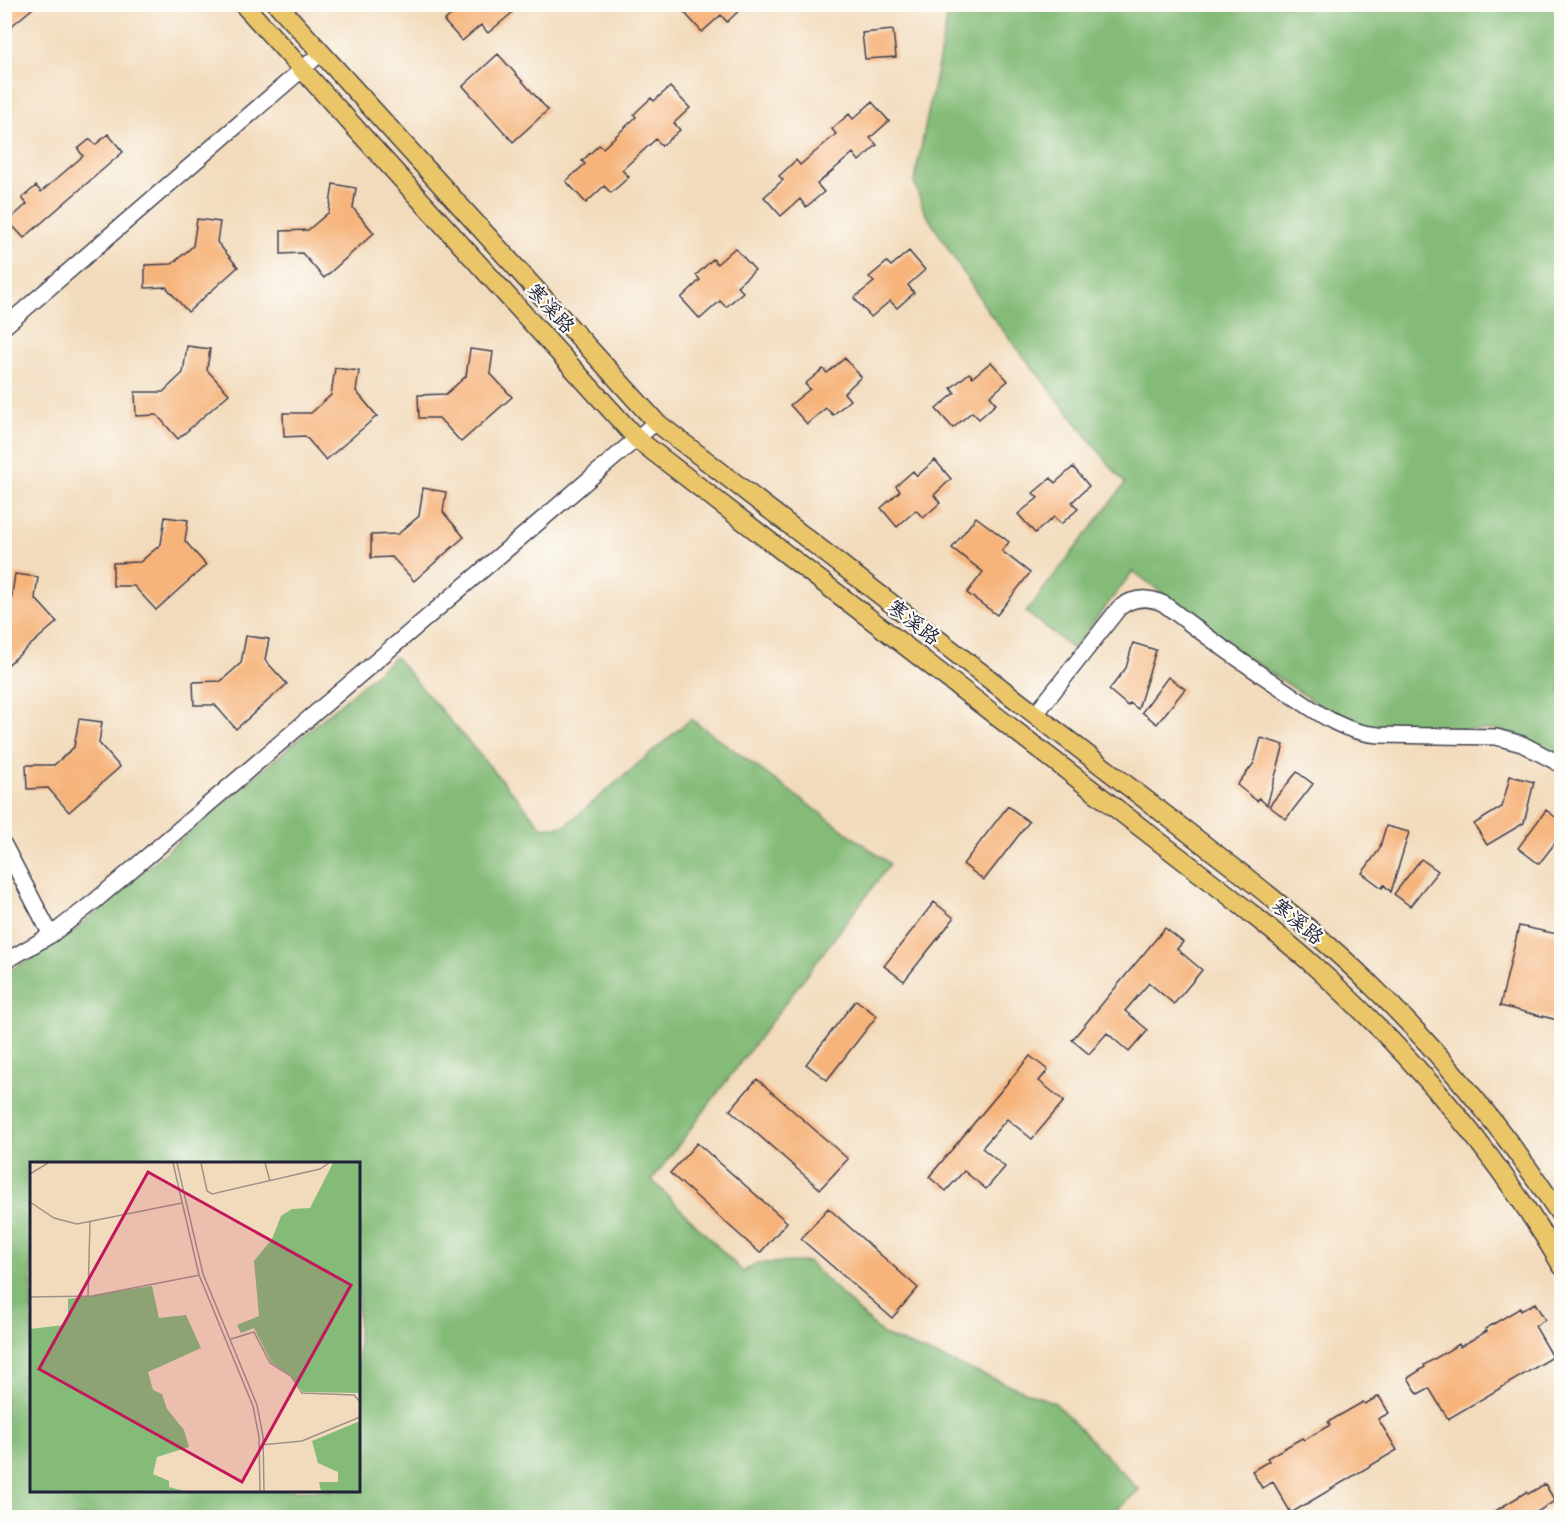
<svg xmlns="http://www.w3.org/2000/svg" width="1566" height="1522" viewBox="0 0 1566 1522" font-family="Mynerve,'LXGW WenKai TC',sans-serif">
  <rect width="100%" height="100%" fill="#fdfcf7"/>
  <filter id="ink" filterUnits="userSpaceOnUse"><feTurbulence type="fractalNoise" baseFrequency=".0167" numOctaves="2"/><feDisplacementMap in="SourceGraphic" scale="12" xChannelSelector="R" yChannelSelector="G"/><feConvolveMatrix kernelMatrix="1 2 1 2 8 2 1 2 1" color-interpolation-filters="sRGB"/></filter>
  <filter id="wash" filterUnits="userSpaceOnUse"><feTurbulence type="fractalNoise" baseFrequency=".008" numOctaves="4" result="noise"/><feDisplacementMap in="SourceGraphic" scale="24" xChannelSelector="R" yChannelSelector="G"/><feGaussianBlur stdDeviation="1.35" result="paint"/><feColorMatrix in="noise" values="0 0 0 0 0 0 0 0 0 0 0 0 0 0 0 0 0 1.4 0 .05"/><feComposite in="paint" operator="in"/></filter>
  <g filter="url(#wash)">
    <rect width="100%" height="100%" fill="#f2dbbc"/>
    <path fill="#84bb78" stroke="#536e5a" stroke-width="1.5" fill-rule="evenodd" d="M950,5H1561V757C1540,746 1521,734 1497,730L1380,728L1358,725L1337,716L1244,656L1133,571L1073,649L1026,612L1125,484L990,314L924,211L914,182Z
      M395,657L543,828L565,826L691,719L890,864L652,1180L743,1272L757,1263L808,1262L883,1335L1055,1403L1139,1490L1108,1517H5L4,1179L9,1127L4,1120L5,973L38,954L79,926ZM32,1164H358V1490H32Z"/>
    <g id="blocks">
      <path fill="#f6b37a" d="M4,4H38L4,32Z
        M464,4H505L512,13L488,33L481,25L462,41L444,21Z
        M688,4H746L727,22L721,15L702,32L682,10Z
        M893,30L896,57L865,59L862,33Z
        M498,54L548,110L513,142L463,86Z
        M670,87L690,108L674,123L680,130L662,146L656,139L622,170L629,177L611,193L604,186L586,203L566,181L585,164L582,161L599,145L603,148L636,117L634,114L651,98L654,101Z
        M872,102L889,121L870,138L877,145L859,161L853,153L817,184L824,192L806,207L800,199L781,216L764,197L783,180L779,176L796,160L800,165L836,134L832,129L849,114L853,119Z
        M108,134L123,152L24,238L8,221L27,204L22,198L36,186L41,192L83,156L78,149L90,139L95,145Z
        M333,184L356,188L353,208L374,233L324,278L302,253L281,254V231L308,230L329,212Z
        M197,219L220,222L217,242L238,267L188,312L166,287L145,288V265L172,264L193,246Z
        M735,248L755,270L737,286L743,292L726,307L720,301L700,319L681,298L700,280L696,275L713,259L717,264Z
        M909,251L925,270L908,285L914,293L897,308L890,301L871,317L854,298L874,282L869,277L887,262L891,266Z
        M187,346L210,349L207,370L229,394L178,439L157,415L136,416L135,392H163L183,373Z
        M470,349L493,352L490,373L512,397L461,442L439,418H419L418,395L446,394L466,376Z
        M845,358L861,377L844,393L850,400L833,415L826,408L807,424L790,405L810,389L805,384L823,369L827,373Z
        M991,362L1008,381L990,396L996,404L979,419L972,412L953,428L936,409L955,393L951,388L969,373L973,377Z
        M335,368L359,371L356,391L377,416L326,460L305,436L284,437L283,413H311L331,395Z
        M935,460L951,479L934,495L940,503L923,518L916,510L897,527L881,508L900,491L896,486L913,471L917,476Z
        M1073,467L1089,486L1072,502L1078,509L1061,524L1054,517L1035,533L1018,514L1038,498L1033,493L1051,478L1055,483Z
        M423,488L446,492L443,512L464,537L414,581L392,557L371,558V535L398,534L419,516Z
        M165,517L188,520L185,541L206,565L156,610L134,586H113V563L140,562L161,544Z
        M976,517L1009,542L1002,551L1030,573L997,615L967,593L983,572L952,548Z
        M15,574L38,577L35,598L57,622L4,668V607L11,601Z
        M246,636L269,639L265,660L287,684L236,729L215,705H194L193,682L221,681L241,663Z
        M1133,643L1156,650L1138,709L1130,703L1128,706L1109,690L1126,668Z
        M1168,677L1185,689L1157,724L1142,712Z
        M79,719L102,722L99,743L120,767L69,812L48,788L27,789L26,765H54L74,747Z
        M1261,738L1284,745L1267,805L1259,798L1257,801L1237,785L1254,763Z
        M1297,772L1313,784L1286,819L1269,806Z
        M1510,776L1534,782L1524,823L1487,845L1474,824L1502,807Z
        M1008,806L1029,822L984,880L963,864Z
        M1546,810L1562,822V834L1539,864L1518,848Z
        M1386,826L1409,832L1391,892L1384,885L1382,888L1362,873L1379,850Z
        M1421,859L1438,871L1410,906L1394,894Z
        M934,902L954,918L904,981L884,966Z
        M1519,926L1562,935V1021L1500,1006Z
        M1165,928L1183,942L1177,949L1202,970L1174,1004L1149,983L1125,1011L1148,1030L1129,1052L1107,1033L1089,1054L1072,1040Z
        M856,1000L877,1016L827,1080L806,1064Z
        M1030,1056L1048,1070L1039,1081L1064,1101L1032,1139L1007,1119L982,1148L1005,1167L986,1189L964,1171L946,1191L929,1177Z
        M757,1079L848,1159L820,1189L730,1110Z
        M697,1143L787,1222L760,1253L670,1173Z
        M828,1208L918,1288L892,1318L801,1239Z
        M1535,1303L1545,1320L1535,1326L1553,1357L1448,1419L1429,1388L1418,1394L1408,1378L1425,1367L1424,1365L1459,1344L1460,1347L1487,1331L1485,1329L1520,1308L1521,1311Z
        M1379,1396L1389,1413L1378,1419L1397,1450L1291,1513L1273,1482L1262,1488L1252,1471L1269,1461L1267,1458L1302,1438L1304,1440L1330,1425L1328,1422L1363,1402L1365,1404Z
        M1545,1484L1555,1501L1535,1513L1537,1518H1484L1526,1492L1528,1494Z"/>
    </g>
  </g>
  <g filter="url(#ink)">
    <use href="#blocks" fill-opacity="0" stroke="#413e4e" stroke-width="1.5"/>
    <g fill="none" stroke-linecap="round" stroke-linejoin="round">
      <defs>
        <path id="minor" d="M4,327L321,53
          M1035,715L1119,608C1133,597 1148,596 1164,604C1203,634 1243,663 1284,690C1314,710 1342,733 1379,735L1496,737L1522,744L1562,765
          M4,845L51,935
          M4,962L51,935L95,901L656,422
          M1549,1244L1562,1237"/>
        <path id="major" d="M243,4L637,439L1227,894C1255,917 1284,939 1312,964C1409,1051 1496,1152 1562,1266
          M277,4L656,422L1242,874C1285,908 1328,943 1367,981C1441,1052 1505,1132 1562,1217"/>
      </defs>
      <use href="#minor" stroke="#413e4e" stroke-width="18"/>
      <use href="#major" stroke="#413e4e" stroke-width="21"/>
      <use href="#minor" stroke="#fff" stroke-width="15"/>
      <use href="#major" stroke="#ebc669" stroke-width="18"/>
    </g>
  </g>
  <g text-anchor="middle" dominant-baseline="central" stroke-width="4.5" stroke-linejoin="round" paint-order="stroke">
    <g font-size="20" fill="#22223b" stroke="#fdfcf7">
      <text transform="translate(550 309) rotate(48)">寒溪路</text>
      <text transform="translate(913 623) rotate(38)">寒溪路</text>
      <text transform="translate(1297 922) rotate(40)">寒溪路</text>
    </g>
  </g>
  <g transform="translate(30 1162)">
    <rect width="330" height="330" fill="#f2dbbc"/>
    <path d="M303,1H330V231L273,230L261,214L241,200L224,166L211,171L207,163L229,154L224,99L242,77L251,54L262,47L280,46ZM122,124L129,156L156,153L171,186L118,210L123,228L132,232L137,247L154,268L159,285L127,295L123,312L139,319V325L154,329H0V167L34,163L38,157V137ZM330,259V329H291L289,320H308V310L288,301L282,279Z" fill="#84bb78"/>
    <path fill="none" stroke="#9f9188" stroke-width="1.5" d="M143,1L169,113L223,244L229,275L230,329M147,1L173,112L227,243L233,274L234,329M171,1L177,29L182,32L290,7L299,1M235,1L240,19M0,12L18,1M0,40L24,56L47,62L152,41M0,135L62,134L170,113M58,135L60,60M201,177L224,170L240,201L261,214L272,231L324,233L330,240M231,283L272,279L330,255"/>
    <path fill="#c2185b" fill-opacity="0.15" stroke="#c2185b" stroke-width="3" d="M118,10L321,123L212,320L9,207Z"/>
    <rect width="330" height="330" fill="none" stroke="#22223b" stroke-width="3"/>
  </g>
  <rect width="1566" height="1522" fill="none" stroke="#fdfcf7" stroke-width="24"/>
</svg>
